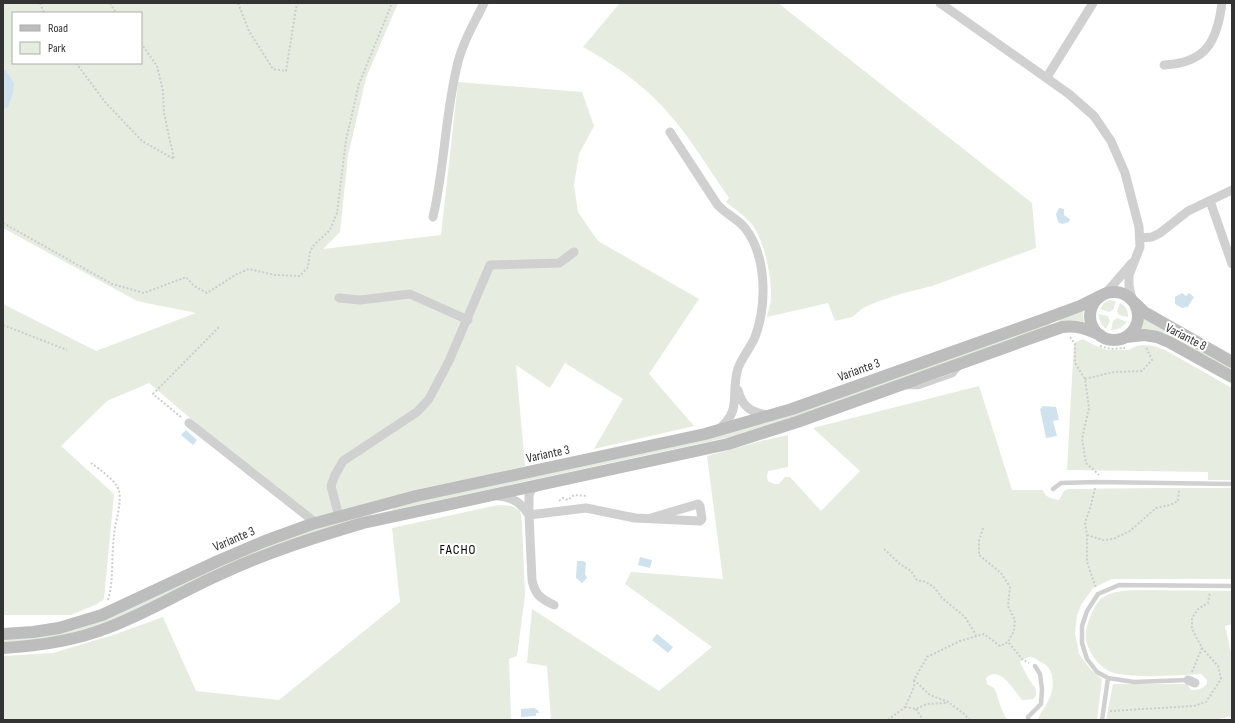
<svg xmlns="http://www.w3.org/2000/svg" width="1235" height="723" viewBox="0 0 1235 723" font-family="'Sofia Sans Condensed',sans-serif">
  <rect width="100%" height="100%" fill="#fff"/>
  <path fill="#e6ecdf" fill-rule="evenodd" d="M3,3H398L366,78L348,156L340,232L323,249L441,235L458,82L582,92L594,126L579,154L574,185L578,212L598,241L699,299L649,374L694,426L594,449L623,399L565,363L550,388L516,365L525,466L378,500L309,519L149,383L107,401L61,446L114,494L104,599L97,604L71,615H3V304L96,351L196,313L137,301L3,228ZM13,13H141V63H13Z
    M620,3H778L1032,203L1036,248L932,286L900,294L874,303L863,308L852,317L835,321L828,303L767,317C768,311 771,304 771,298C772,278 764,237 750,222C743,214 734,209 726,202L729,198C705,163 683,125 652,96C631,76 608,61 583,47Z
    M1110,300L1116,301L1113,310L1109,312L1100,309L1104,303Z
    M1120,303C1126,306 1128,310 1128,317L1119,315L1117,311Z
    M1083,310L1084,324L1060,322L1059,319Z
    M1098,314L1108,316L1110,321L1106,329L1101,324Z
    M1144,317L1232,367V372L1139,331Z
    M1117,318L1127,322C1122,327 1119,330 1111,330L1113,321Z
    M1050,322L1051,325L816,410L739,435L393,510L392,506L696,441Z
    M1083,339L1096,346L1107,350H1128L1137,346L1142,345L1154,346L1165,350L1232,388V480H1208V472L1067,470L1074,343Z
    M979,386L1012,490H1043C1045,497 1051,499 1059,500L1064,491L1068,489L1160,488H1232V579H1112L1093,588L1081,605L1077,616L1075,633L1079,654L1091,670L1102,679L1097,720H1038C1040,713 1045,708 1048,701C1054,692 1055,674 1047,666C1045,664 1042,662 1039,661C1032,655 1027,656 1020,662L1028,678L1036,689V696L1033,699L1022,700C1014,691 1000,664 986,678L987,684L994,688L996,692L1001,708L1007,720H551L547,666L527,663L532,609L659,691L712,647L625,584L631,572L723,579L707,456L761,441L788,435V467L768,471L767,477L768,481L774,484H779L785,477H790L821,511L860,471L813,428Z
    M498,505L512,506L520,511L522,522L525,595L517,656L509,659L511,720H3V656L53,653L116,634L163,617L196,691L279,700L400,602L392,528Z
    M371,512L372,515L99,625L61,636L37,640L3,642V638L39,636L285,538Z
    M1140,590L1232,591V624L1225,626L1232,656V716L1214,720H1106L1113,684H1187L1191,690C1198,690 1202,689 1207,684V680L1201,674C1180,675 1123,680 1107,670C1097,664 1088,651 1086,640C1084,629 1093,605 1102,598C1113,590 1127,591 1140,590Z"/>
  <path fill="#cfe2ee" d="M3,69L6,71L14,83L13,93L8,107L3,109Z
    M1059,208L1064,209V215L1070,219L1069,222L1062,224L1058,222L1056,214Z
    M1182,293L1186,296L1189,293L1194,297L1187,308L1186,307L1182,308L1175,304V297Z
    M1043,406L1056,407L1059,420L1053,421L1057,436L1046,438L1040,409Z
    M186,430L197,440L193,445L181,435Z
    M640,557L652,560L650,568L638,565Z
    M577,561H583L586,563L585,574L587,578L582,583L576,578Z
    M657,634L673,647L668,653L652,640Z
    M535,708L536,710H538L539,713H536V716L521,717V709Z"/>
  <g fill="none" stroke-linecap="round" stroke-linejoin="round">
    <path stroke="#cdcdcd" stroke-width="2" stroke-dasharray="2 2" stroke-linecap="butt" d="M40,3L44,13
      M110,3L116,13
      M238,3L249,31L273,69L286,71L296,8L298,3
      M76,63L105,102L142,141L174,159L164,113L163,91L157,66L141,43
      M3,223L112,284L144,293L186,277L194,286L207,293L237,274L249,269L275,275L300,276L308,267L310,252L313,246L330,230L337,213L346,140L359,84L392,3
      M3,325L67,350
      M1070,337L1075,344V363L1085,379L1089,408L1082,439L1086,463L1099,475
      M1100,346L1110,349L1125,348
      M1085,379L1114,372L1142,371L1152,360L1146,347
      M181,417L153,394L220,326
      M91,463C99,469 117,481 119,491C122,503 115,523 114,536C111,558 114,580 108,600
      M1095,488L1091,505L1085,523L1087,535V562L1096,588
      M559,501L563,498L568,500L574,495L588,496
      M983,528L979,541V555L1001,573L1010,587L1008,606L1015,620L1014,631L1008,642
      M1087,535L1103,540L1113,539L1130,531L1156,508L1170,505L1178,501L1179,490
      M884,549L900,564L911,571L917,580L926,582L935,588L942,598L965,617L976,635
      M1192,672L1202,648
      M905,707L916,709L927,704L946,703
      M916,709L923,720
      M1110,711L1194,706L1206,702L1221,679L1218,666L1202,648L1192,629V618L1198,609L1208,603L1210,592
      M888,720L905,707L914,687V680
      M970,720L963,713L948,702L930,695L914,680L927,657L960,641L984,634L1000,646L1008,642L1023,660L1029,663"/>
    <path stroke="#d0d0d0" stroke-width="4.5" d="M906,387H919L953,375L961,366
      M1053,489L1061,483L1096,482L1232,484
      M1188,680L1134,682L1108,678L1097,672L1087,659L1082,643V626L1087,611L1098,594L1119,585L1232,586
      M1028,720V717L1041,704L1042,689L1040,674L1035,666
      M1102,720L1108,678"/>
    <path stroke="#d0d0d0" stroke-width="9" d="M940,3L1069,94L1094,116L1111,141L1125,173L1139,227L1140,247L1129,275V286L1132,299
      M1164,65C1206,63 1217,42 1222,3
      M1047,77L1093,3
      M670,132L717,204C725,214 737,218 745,228C767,256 767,305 755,337C751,347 738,363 737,372C731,398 742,410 718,430
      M1210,201L1232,264
      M433,217C445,166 445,113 458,62C463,41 475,22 484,3
      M1140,238L1152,237L1160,233L1188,211L1232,190
      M1105,294L1132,263
      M339,298L360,300L410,294L468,320
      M738,390C742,407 752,413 768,415
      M189,423L316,523
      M538,485L531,490L529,495V515L532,580C535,595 541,599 554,605
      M498,496C513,497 521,503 529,515
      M529,515L586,508L635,518L700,521L702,519L700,506L698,504L651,518
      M339,517L331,486L335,475L343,461L417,412L429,399L449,361L490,265L559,263L574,252
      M1188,680L1195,683"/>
    <path stroke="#bdbdbd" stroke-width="12" d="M1090 316a24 24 0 1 1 48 0a24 24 0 1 1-48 0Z
      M1135,303L1144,312L1232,362
      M1126,337L1144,335L1157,337L1169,342L1232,377
      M3,634L33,632L59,628L102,615L218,561L265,541L312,524L416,496L705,434L792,409L1045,319L1080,306L1100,296
      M3,648C38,646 74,641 107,628C147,613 184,590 223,573C268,552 316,537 363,523L728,444L797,422L1062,327C1077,325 1087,329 1100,335"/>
  </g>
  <g text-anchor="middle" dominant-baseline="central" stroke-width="4" stroke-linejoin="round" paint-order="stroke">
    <g font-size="13" fill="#333" stroke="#fff">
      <text transform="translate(1186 337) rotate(27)">Variante 8</text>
      <text transform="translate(859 370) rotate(-20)">Variante 3</text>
      <text transform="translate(548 454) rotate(-12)">Variante 3</text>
      <text transform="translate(234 539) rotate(-23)">Variante 3</text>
    </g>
    <g font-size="14" letter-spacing="1" fill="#000" stroke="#fff">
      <text x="458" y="549">FACHO</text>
    </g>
  </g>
  <rect width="1235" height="723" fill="none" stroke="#333333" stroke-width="8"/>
  <rect x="12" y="12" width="130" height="52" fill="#ffffff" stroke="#adadad"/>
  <rect x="20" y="25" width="20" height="6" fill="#bdbdbd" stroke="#adadad"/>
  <text x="48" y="32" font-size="12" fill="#333333">Road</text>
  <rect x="20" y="42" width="20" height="12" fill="#e6ecdf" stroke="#adadad"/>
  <text x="48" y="52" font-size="12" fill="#333333">Park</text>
</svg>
